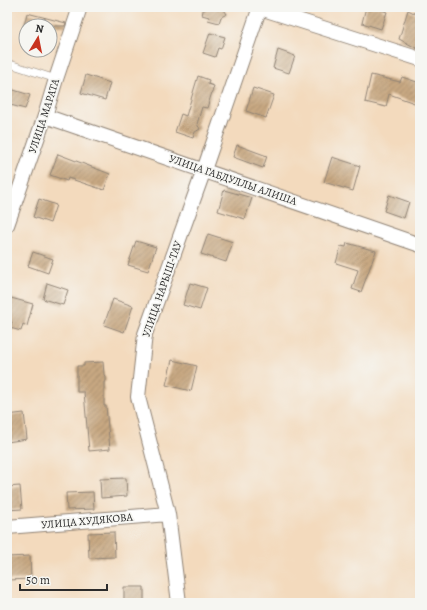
<svg xmlns="http://www.w3.org/2000/svg" width="427" height="610" viewBox="0 0 427 610" font-family="Alegreya,serif">
  <defs>
    <pattern id="building-hatch" width="6" height="6" patternUnits="userSpaceOnUse"><rect width="6" height="6" fill="#c8a882"/><path d="M-1 1l2-2M0 6l6-6M5 7l2-2" fill="none" stroke="#a3896b"/></pattern>
  </defs>
  <rect width="100%" height="100%" fill="#f6f6f2"/>
  <filter id="ink" filterUnits="userSpaceOnUse"><feTurbulence type="fractalNoise" baseFrequency=".025" numOctaves="2"/><feDisplacementMap in="SourceGraphic" scale="8" xChannelSelector="R" yChannelSelector="G"/><feConvolveMatrix kernelMatrix="1 2 1 2 8 2 1 2 1" color-interpolation-filters="sRGB"/></filter>
  <filter id="wash" filterUnits="userSpaceOnUse"><feTurbulence type="fractalNoise" baseFrequency=".012" numOctaves="4" result="noise"/><feDisplacementMap in="SourceGraphic" scale="16" xChannelSelector="R" yChannelSelector="G"/><feGaussianBlur stdDeviation="0.9" result="paint"/><feColorMatrix in="noise" values="0 0 0 0 0 0 0 0 0 0 0 0 0 0 0 0 0 1.4 0 .05"/><feComposite in="paint" operator="in"/></filter>
  <g filter="url(#wash)">
    <rect width="100%" height="100%" fill="#f3dabd"/>
    <g id="blocks">
      <path fill="url(#building-hatch)" d="M204,7H222L227,14L221,17L219,23L208,20L209,17L202,15Z
        M366,7H382L381,10L387,12L381,29L362,23Z
        M408,10L420,16V50L399,39Z
        M27,13L66,23L65,26H24Z
        M210,33L225,37L221,49L218,48L215,57L203,53Z
        M278,50L295,56L289,73L273,68Z
        M86,75L110,83L105,100L81,93Z
        M371,75L400,82L402,77L420,83V105L389,94L386,107L365,102Z
        M198,76L209,80L208,84L214,86L207,108L202,107L197,124L200,129L195,132L193,138L175,132L181,114L186,116Z
        M7,88L30,95L25,109L7,104Z
        M253,88L274,95L266,118L246,111Z
        M237,145L267,156L263,168L233,157Z
        M58,154L110,174L104,190L68,178L67,181L50,175Z
        M332,157L360,166L353,191L324,182Z
        M224,190L252,198L245,219L218,211Z
        M389,195L409,202L404,218L384,211Z
        M39,199L56,205L50,223L33,217Z
        M208,234L233,242L226,262L201,254Z
        M136,241L156,247L148,271L128,265Z
        M347,243L376,251L361,292L352,289L358,270L336,263L341,246L346,247Z
        M33,252L53,259L48,273L28,266Z
        M47,283L68,290L63,305L43,299Z
        M190,283L207,288L200,310L183,305Z
        M11,298L33,304L27,326L23,324L21,331L10,328L12,322L7,320V314Z
        M113,299L133,306L124,332L104,325Z
        M172,360L197,366L191,391L166,385Z
        M103,362L104,375L106,377V381L104,382V406H106L110,449L89,451L84,392H77V366H84V363Z
        M24,413L27,439L7,442V415Z
        M126,478L127,496L101,498L100,479Z
        M20,486L22,509L7,510V487Z
        M93,492L94,509L67,510L66,493Z
        M114,532L115,557L89,558L88,533Z
        M30,556L31,579L8,580L7,557Z
        M124,587H144V603H124Z"/>
    </g>
  </g>
  <g filter="url(#ink)">
    <use href="#blocks" fill-opacity="0" stroke="#8f8274" stroke-width="1"/>
    <g fill="none" stroke-linecap="round" stroke-linejoin="round">
      <defs>
        <path id="lane" d="M7,63L56,79"/>
        <path id="street" d="M260,8L420,59
          M45,116L420,245
          M7,225L45,116L56,79L80,7
          M7,527L168,514
          M179,603L168,514L138,397L145,334L204,170L260,7"/>
      </defs>
      <use href="#lane" stroke="#8f8274" stroke-width="8"/>
      <use href="#street" stroke="#8f8274" stroke-width="16"/>
      <use href="#lane" stroke="#fff" stroke-width="7"/>
      <use href="#street" stroke="#fff" stroke-width="14"/>
    </g>
  </g>
  <g text-anchor="middle" dominant-baseline="central" stroke-width="3.5" stroke-linejoin="round" paint-order="stroke">
    <g font-size="11" fill="#2b2b2b" stroke="#f6f6f2">
      <text transform="translate(44 116) rotate(-72)">УЛИЦА МАРАТА</text>
      <text transform="translate(233 180) rotate(19)">УЛИЦА ГАБДУЛЛЫ АЛИША</text>
      <text transform="translate(162 289) rotate(-71)">УЛИЦА НАРЫШ-ТАУ</text>
      <text transform="translate(87 521) rotate(-5)">УЛИЦА ХУДЯКОВА</text>
    </g>
  </g>
  <rect width="427" height="610" fill="none" stroke="#f6f6f2" stroke-width="24"/>
  <g transform="translate(38 38) rotate(10)"><circle r="19" fill="#f6f6f2" stroke="#a5a5a2"/>
  <path d="M0-3L7 15L0 10L-7 15Z" fill="#c8321e"/>
  <text y="-6" font-size="11" font-weight="bold" text-anchor="middle" fill="#2b2b2b">N</text>
  </g>
  <path d="M20 584v6h87v-6" fill="none" stroke="#2b2b2b" stroke-width="2"/>
  <text x="26" y="584" font-size="12" fill="#2b2b2b" stroke="#f6f6f2" stroke-width="3" paint-order="stroke">50 m</text>
</svg>
